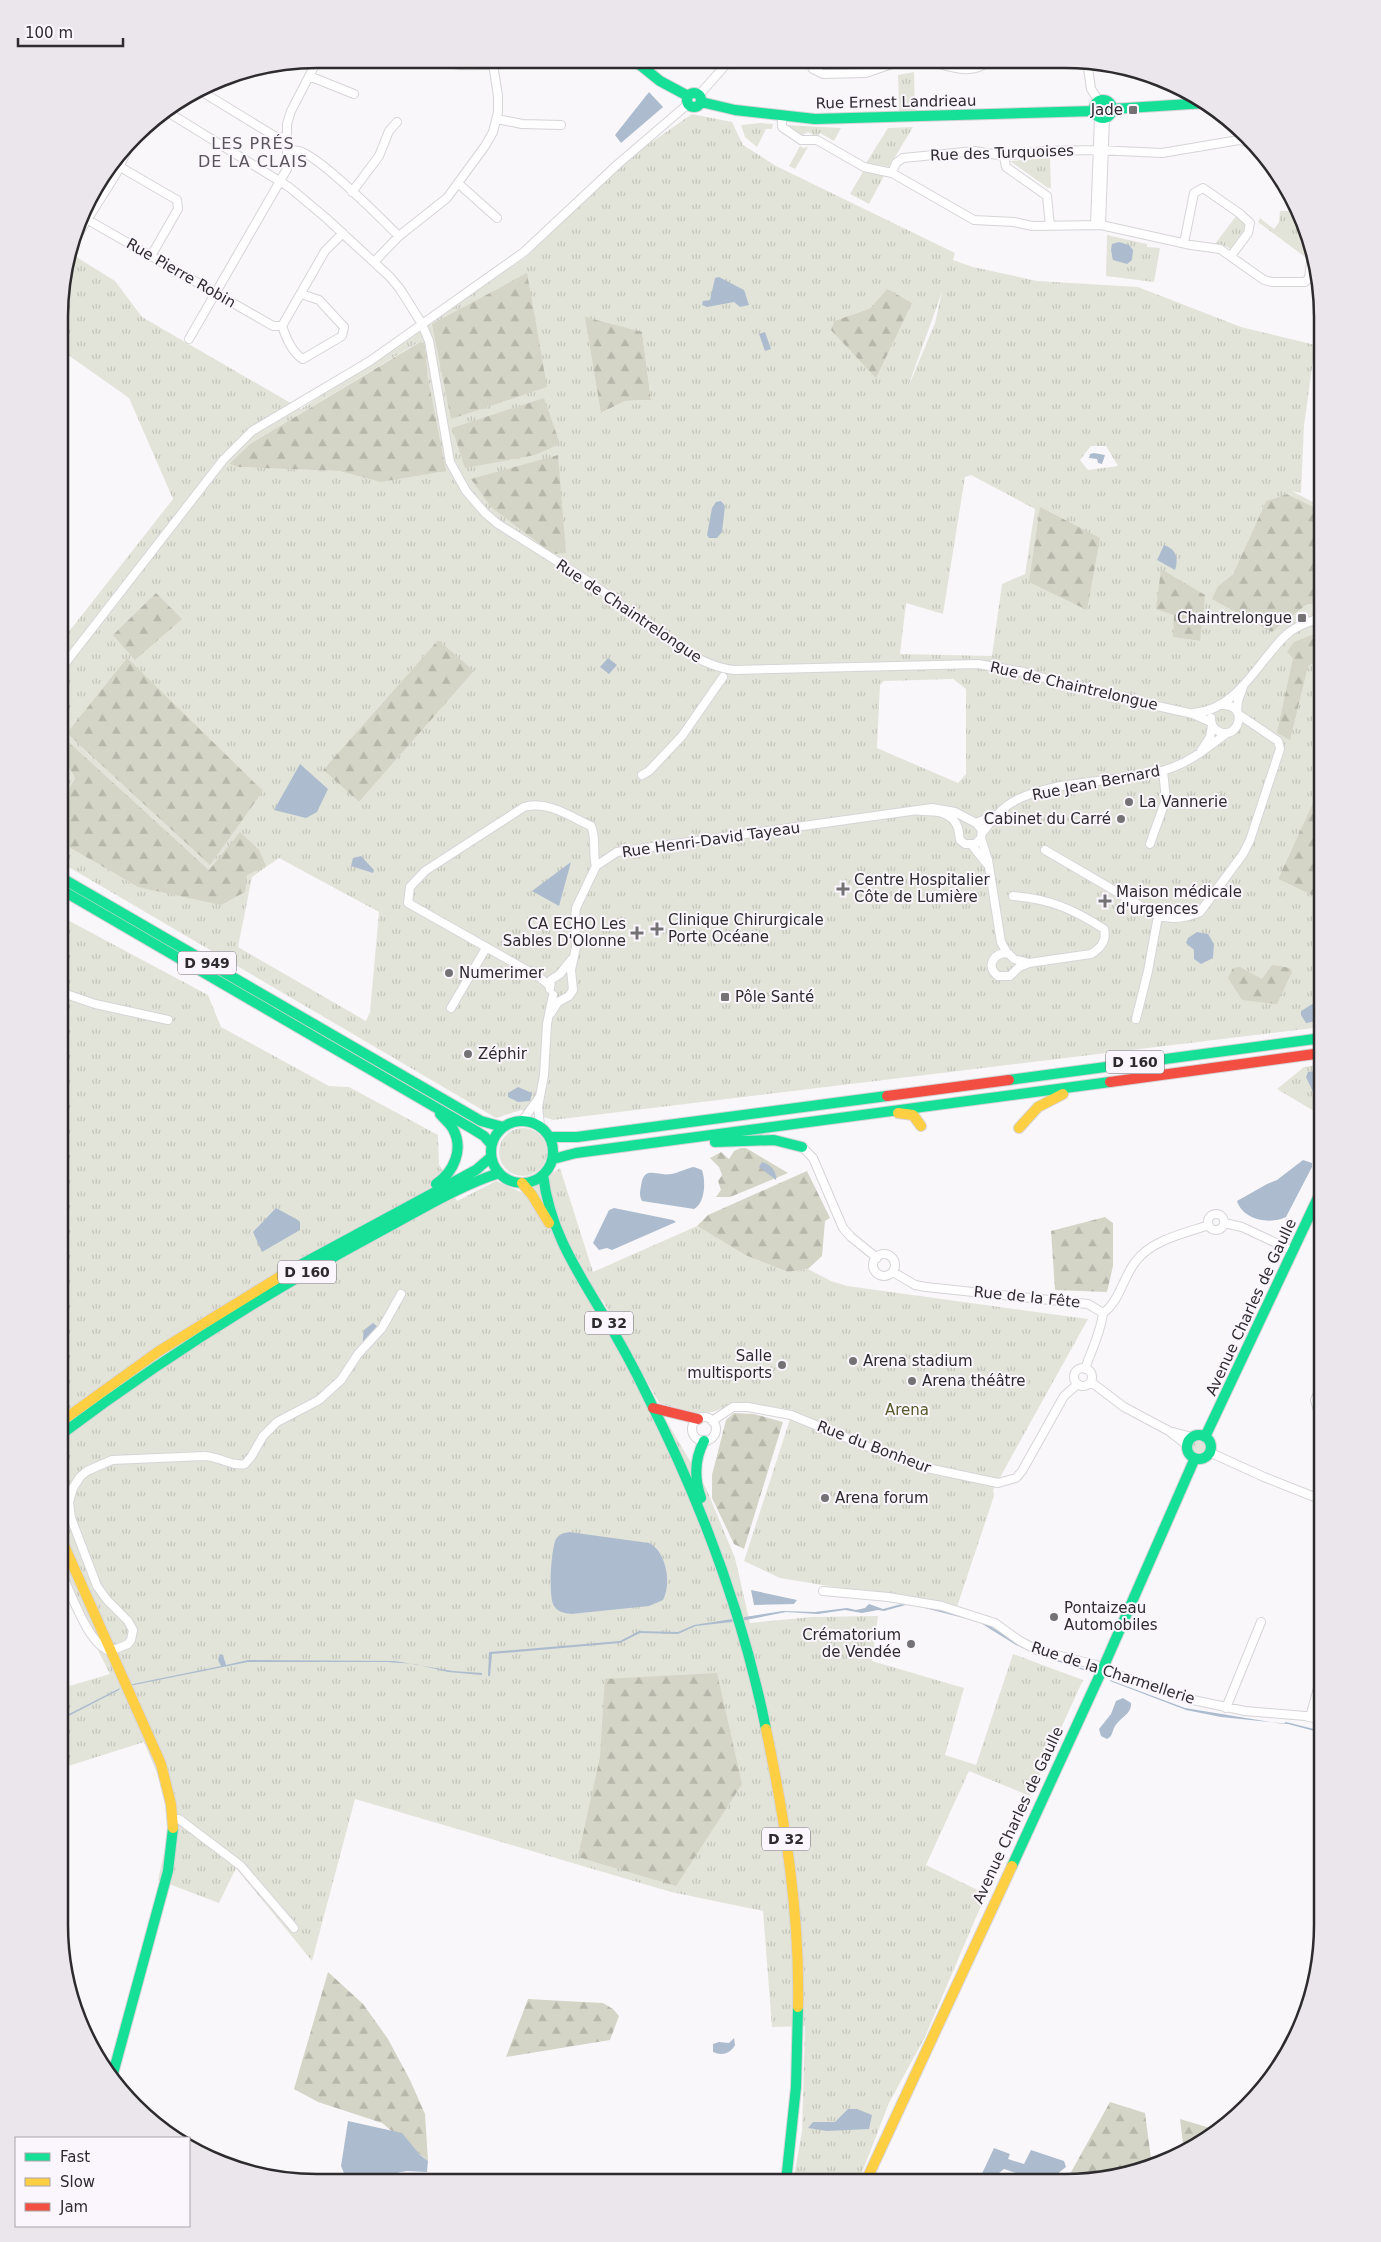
<svg xmlns="http://www.w3.org/2000/svg" width="1381" height="2242" viewBox="0 0 1381 2242" font-family="'DejaVu Sans',sans-serif">
  <defs>
    <pattern id="grass-tufts" width="24" height="20" patternUnits="userSpaceOnUse" patternTransform="scale(1.25)"><rect width="24" height="20" fill="#e3e4d9"/><path d="M3 7l-1-3M5 7V3M7 7l1-3M15 17l-1-3M17 17v-4M19 17l1-3" fill="none" stroke="#c3c4bb"/></pattern>
    <pattern id="forest-firs" width="22" height="20" patternUnits="userSpaceOnUse" patternTransform="scale(1.25)"><rect width="22" height="20" fill="#d4d5c6"/><path d="M5 1l3.5 6h-7zM16 11l3.5 6h-7z" fill="#b6b7aa"/></pattern>
  </defs>
  <rect width="100%" height="100%" fill="#faf7fb"/>
  <path fill="url(#grass-tufts)" fill-rule="evenodd" d="M914,72L915,111H899L898,75Z
    M692,114L732,122L743,145L776,166L955,253L953,260L973,267L1037,281L1138,287L1241,327L1315,345L1304,426L1301,493L1292,491L1322,507V511L1287,494L1266,501L1233,574L1218,586L1272,632L1306,605L1322,602V783L1278,879L1322,900V1027L553,1120L521,1110L496,1118L60,862V842L138,887L209,870L64,739L60,747V643L173,499L129,398L61,350V283L70,253L115,281L142,317L301,409L526,257L633,155ZM942,292L935,323L909,385V384ZM871,308L831,330L834,321ZM642,332L651,400L625,401L602,413ZM419,342L425,343L428,379L380,482L339,471L238,467L229,464L250,444ZM1091,446H1106L1118,466L1088,470L1080,460ZM971,475L1035,509L1025,574L1002,584L992,656L900,654L906,603L943,614L965,477ZM1174,615L1200,641L1174,637ZM438,640L473,672L359,802L323,770ZM953,679L966,689V774L958,783L877,748L880,685L884,681ZM279,858L379,912L370,1012L366,1021L238,947L252,877Z
    M760,123L773,124L772,129H766L757,147L745,137L741,125Z
    M785,125L841,128L834,141L820,133L817,137L808,132L803,135L801,134L800,136Z
    M913,127L889,167L866,163L888,128Z
    M800,146L803,148L808,147L795,169L789,166Z
    M1050,158L1051,188H1048L1010,161Z
    M864,170L884,176L869,204L850,194Z
    M1280,211H1299C1307,225 1307,241 1305,257L1258,222L1260,218L1274,229L1279,222Z
    M1236,216L1247,224V227L1233,250L1225,246L1215,244Z
    M1107,235L1147,244V247L1160,248L1154,282L1106,276Z
    M60,753L75,778L68,792L60,789Z
    M60,916L208,995L221,1027L329,1086L349,1087L438,1135L439,1164L457,1201L496,1181L523,1193L560,1168L593,1272L697,1226L745,1255L788,1272L808,1269L831,1281L847,1286L1088,1319L993,1490L994,1496L957,1607L924,1599L866,1590L846,1589L780,1578L744,1561L793,1410L738,1402L713,1412L695,1413L659,1403L601,1297L611,1327L706,1488L735,1558L750,1623L811,1617L878,1616L872,1661L964,1688L945,1755L976,1765L1013,1654L1083,1680L1030,1796L969,1771L926,1865L986,1894L925,2037L889,2103L858,2183L793,2182L802,2131L805,2026L772,2027L763,1911L671,1892L355,1799L312,1961L236,1868L219,1903L158,1880L170,1826L162,1785L144,1742L59,1769V1689L110,1674L59,1573Z
    M1322,1064V1116L1277,1089L1304,1067Z
    M499 1152a24 24 0 1 1 48 0a24 24 0 1 1-48 0Z
    M1192 1446a7 7 0 1 1 14 0a7 7 0 1 1-14 0Z"/>
  <path fill="url(#forest-firs)" d="M527,273L547,387L451,419L432,324Z
    M887,289L912,303L876,378L831,330L834,321L871,308Z
    M585,317L642,332L651,400L625,401L601,413Z
    M420,342L425,343L428,379L446,471L380,482L339,471L238,467L229,464L250,444Z
    M544,398L560,444L535,455L465,468L452,428Z
    M558,455L566,553L553,554L491,507L471,479Z
    M1287,494L1322,511V602L1306,605L1272,632L1212,599L1218,586L1233,574L1266,501Z
    M1040,507L1100,538L1087,610L1029,582Z
    M1161,569L1205,595L1200,641L1173,637L1174,615L1156,609Z
    M156,593L182,619L135,660L113,635Z
    M1322,631V680L1313,663L1308,666L1290,740L1277,733L1293,658L1287,652L1294,642Z
    M438,640L474,671L359,802L323,770Z
    M127,658L263,791L210,865L67,733Z
    M64,738L209,870L240,832L259,850L266,866L247,875L245,892L221,905L138,887L60,842V789L68,791L75,778L60,753Z
    M1322,783V900L1278,879Z
    M1272,965L1290,968L1292,972L1277,1004L1242,1000L1228,978L1233,968L1240,967L1262,979Z
    M741,1148H746L788,1173L730,1197H716L721,1190L718,1181L722,1175L719,1167L710,1158L721,1152L729,1159L734,1151Z
    M807,1171L830,1218L825,1221L822,1256L808,1269L788,1272L745,1255L697,1226L708,1215Z
    M1105,1217L1113,1223V1266L1107,1292L1055,1290L1051,1231Z
    M734,1413L754,1414L783,1422L744,1549L734,1544L712,1498V1475L726,1420Z
    M717,1673L742,1784L676,1886L578,1857L600,1757L605,1679Z
    M328,1972L363,2004L388,2039L410,2080L425,2114L428,2161L382,2123L318,2102L294,2089Z
    M528,1999L603,2003L613,2009L619,2016L610,2040L506,2057Z
    M1110,2102L1145,2113L1152,2166L1065,2183Z
    M1180,2119L1220,2131L1184,2152Z"/>
  <path fill="#acbcce" d="M649,92L663,107L621,143L615,135Z
    M1119,242L1129,245L1133,250L1132,260L1127,264L1113,260L1111,250L1112,244Z
    M719,277L744,290L749,305L740,307L734,302L707,307L702,305L703,301L710,300L715,278Z
    M765,332L771,349L765,351L759,334Z
    M1094,453L1105,455L1102,464L1098,463L1097,459L1089,458L1090,454Z
    M721,501L725,506L722,532L717,538H709L707,535L712,508L716,502Z
    M1164,545C1176,549 1179,558 1175,570L1157,560Z
    M608,658L617,665L609,674L600,667Z
    M300,764L328,789L317,812L306,818L274,810Z
    M361,856L374,870L373,873L351,866L353,858Z
    M571,862L559,906L532,891Z
    M1197,932L1208,934L1214,944L1213,958L1201,964L1194,959V950L1186,943L1188,938Z
    M1322,998V1020L1306,1023L1301,1015V1011Z
    M1322,1070V1097L1314,1094L1306,1077L1308,1072Z
    M518,1087L532,1093L530,1101L518,1102L508,1097V1093Z
    M1303,1160L1312,1163V1167L1286,1217C1270,1225 1243,1220 1237,1201L1267,1184L1277,1180Z
    M762,1162C770,1164 777,1171 776,1180L759,1167Z
    M694,1167L702,1170C706,1182 705,1203 694,1209L642,1201C639,1195 640,1192 641,1186C644,1164 657,1177 671,1174C679,1173 686,1168 694,1167Z
    M276,1208L298,1220L300,1222V1230L262,1252L253,1232Z
    M614,1208L673,1220L676,1222L612,1250L607,1248L599,1250L593,1243L609,1210Z
    M373,1323L378,1327L362,1347L364,1330Z
    M569,1532L649,1543C666,1551 672,1583 663,1600L649,1606L571,1614C564,1613 558,1612 554,1606C548,1597 551,1549 556,1539C559,1534 564,1533 569,1532Z
    M751,1590L797,1600L794,1604L754,1605Z
    M909,1602L985,1622L993,1628L1033,1651L1093,1672L1092,1673L1036,1654L1016,1645L979,1622L909,1604L884,1611L878,1610L862,1613L845,1610L818,1614L786,1612L741,1621L696,1626L678,1634L640,1633L620,1643L492,1654L490,1676H488L489,1652L620,1641L639,1631L678,1632L694,1625L783,1611L815,1612L847,1608L856,1610L865,1608L869,1604L883,1609Z
    M220,1654L223,1655L226,1665L248,1660L395,1661L453,1671L482,1673V1675L448,1672L415,1664L387,1662H248L129,1686L128,1685L221,1666L218,1660Z
    M1110,1680L1185,1708L1283,1724L1286,1722L1322,1731V1733L1288,1724L1221,1717L1186,1710L1110,1681Z
    M120,1688L119,1690L59,1721V1719Z
    M1123,1698L1131,1703C1132,1714 1121,1717 1115,1726C1112,1731 1113,1736 1107,1739L1101,1736L1099,1729L1111,1714L1116,1701Z
    M734,2038L735,2045C730,2054 722,2056 713,2052V2044L719,2042L729,2043Z
    M848,2109H857L872,2115L869,2129L827,2131L808,2128L813,2122H835Z
    M348,2121L402,2133L420,2155L428,2161L427,2172C421,2172 414,2171 407,2171C384,2174 371,2187 346,2178L341,2166Z
    M994,2148L1010,2154L1008,2159L1024,2164L1031,2150L1064,2161L1066,2167L1046,2183L1004,2169L987,2182L979,2180Z"/>
  <g fill="none" stroke-linecap="round" stroke-linejoin="round">
    <defs>
      <path id="street" d="M435,59C460,69 487,66 513,59
        M808,60L813,69L823,74L866,73L903,60
        M924,60C945,64 971,78 988,61
        M1087,61L1091,89L1099,101
        M309,76L354,94
        M199,90L276,137H287
        M699,95L730,60
        M166,111L289,187L326,218L390,277L400,289L422,324L429,341L450,462L466,491L485,513L498,524C531,545 566,566 598,588C636,614 691,667 735,670L978,664L1024,672L1081,689L1193,714L1211,722
        M782,116V127L801,140H817L864,167L892,173L974,220L1014,222L1032,226L1101,225L1191,245L1220,249L1264,280L1272,282H1305L1309,278L1311,262
        M497,119L522,124L561,125
        M288,151C291,151 296,150 299,151C321,157 380,218 399,236
        M1004,156L1006,167L1047,196L1050,226
        M115,164L177,200L178,209L151,256
        M892,173L896,163L903,158L975,151L1004,156L1043,151L1098,150L1162,153L1239,140L1245,141L1264,155
        M459,184L497,218
        M352,192L379,156L389,131L397,122
        M81,216L273,326H282
        M1095,225L1099,118
        M1101,225L1105,118
        M73,242L116,174L130,144
        M1184,243L1194,193L1203,188L1239,213L1250,223L1248,233L1231,256
        M374,262L399,236L447,198L485,146L493,132L498,112V96L493,64
        M282,326C286,337 292,353 303,359L342,336L344,327L319,300L301,294
        M282,326L325,251L343,233
        M189,339L287,169V124L291,111L318,59
        M60,670L223,460L252,431L370,361L524,252L618,164L688,104
        M1237,711L1238,701L1243,687
        M1194,713C1237,710 1257,663 1285,636C1295,626 1309,622 1322,617
        M1211,718C1211,723 1212,728 1218,731C1238,743 1251,703 1221,705
        M1201,751L1210,737L1212,726
        M642,775L649,771L682,736L723,677
        M976,823L996,815
        M982,833C990,823 997,813 1008,805C1048,778 1118,784 1165,770C1189,763 1207,748 1227,733
        M981,838L988,860L1001,942L1007,953
        M1150,844L1166,799L1163,771
        M972,845L986,863
        M1045,850L1158,916C1173,920 1186,918 1200,912L1243,854L1250,840L1280,749L1278,741L1238,714
        M1013,896C1050,899 1073,909 1104,929C1107,941 1101,948 1091,954L1029,963
        M1004,953L1009,954L1014,959L1029,963L1019,967L1010,976H998C987,968 991,956 1004,953Z
        M550,986L539,977L408,903L410,887L425,871L524,807C547,800 571,817 591,826C597,838 592,853 596,866
        M550,989L551,980L560,974L571,960
        M60,992L95,1004L168,1020
        M451,1008L486,948
        M551,1013L558,1002L569,996L573,990L571,970L576,947L575,918L576,908L596,866L617,852L932,808L955,812L976,823L982,830L981,838L975,844H965L960,840C959,836 959,832 958,828C952,811 936,811 921,811
        M1136,1019L1148,971L1158,916
        M523,1120L538,1099
        M540,1126L538,1107L544,1075L547,1024L553,995
        M802,1147L813,1158L843,1228L851,1237L877,1258
        M1208 1222a8 8 0 1 1 16 0a8 8 0 1 1-16 0Z
        M1224,1223L1242,1227L1293,1251
        M873 1265a11 11 0 1 1 22 0a11 11 0 1 1-22 0Z
        M893,1272L915,1285L926,1287L1088,1304L1103,1313
        M1103,1313C1120,1301 1123,1277 1136,1261C1152,1240 1185,1233 1209,1225
        M1074 1377a9 9 0 1 1 18 0a9 9 0 1 1-18 0Z
        M1085,1369C1091,1351 1101,1332 1103,1313
        M1091,1382L1124,1407L1169,1431L1187,1445
        M692 1429a12 12 0 1 1 24 0a12 12 0 1 1-24 0Z
        M712,1421L733,1407H748L791,1415L886,1454L927,1468L998,1483L1016,1478L1022,1471L1064,1396L1078,1384
        M1322,1424L1315,1400L1322,1385
        M1173,1432L1192,1437
        M1209,1452L1264,1477L1322,1500
        M59,1568C69,1587 88,1647 111,1651L128,1644L131,1640L133,1630L128,1621L107,1600L97,1586L71,1518L69,1502L73,1488L80,1477L87,1471L112,1460L204,1456C218,1456 232,1467 245,1464L251,1457L263,1436L277,1422L319,1400L341,1380L358,1354L382,1328L401,1294
        M823,1591L888,1597L942,1606L995,1623L1020,1641L1037,1650L1096,1665L1110,1672L1193,1700L1245,1711L1305,1716L1322,1720
        M1226,1708L1261,1622
        M1310,1717L1322,1674
        M174,1819H179L241,1866L294,1928"/>
      <path id="fast" d="M634,60L660,81L688,96
        M687 100a7 7 0 1 1 14 0a7 7 0 1 1-14 0Z
        M1094 109a9 9 0 1 1 18 0a9 9 0 1 1-18 0Z
        M701,102L735,110L815,119L1094,111
        M1112,109L1206,103
        M60,877L481,1121L503,1127
        M60,889L471,1128L484,1136L491,1144
        M1009,1080L1322,1038
        M491 1152a31 31 0 1 1 62 0a31 31 0 1 1-62 0Z
        M550,1137H577L887,1096
        M715,1142L774,1140L802,1147
        M553,1159L576,1153L1110,1082
        M543,1175C550,1231 576,1269 604,1316C620,1342 634,1368 647,1395C700,1500 743,1614 766,1729
        M436,1184C454,1172 464,1149 453,1129C450,1123 444,1119 440,1114
        M289,1271L476,1170L491,1157
        M1187 1447a12 12 0 1 1 24 0a12 12 0 1 1-24 0Z
        M59,1436C160,1360 266,1293 377,1233C417,1212 456,1187 499,1173
        M1205,1437L1322,1189
        M701,1498C694,1478 694,1460 704,1441
        M1012,1866L1103,1668L1195,1458
        M111,2081L168,1871L173,1828
        M786,2182L796,2087L798,2007"/>
      <path id="slow" d="M898,1113L913,1115L921,1126
        M1019,1128L1038,1107L1063,1094
        M522,1183L532,1195L549,1223
        M59,1423L159,1351L289,1271
        M59,1534L161,1764L171,1804L173,1828
        M766,1729C785,1820 800,1914 798,2007
        M865,2183L1012,1866"/>
      <path id="jam" d="M1110,1082L1322,1053
        M887,1096L1009,1080
        M653,1408L698,1419"/>
    </defs>
    <use href="#street" stroke="#d6d4d7" stroke-width="10"/>
    <use href="#fast" stroke="#d6d4d7" stroke-width="12"/>
    <use href="#slow" stroke="#d6d4d7" stroke-width="12"/>
    <use href="#jam" stroke="#d6d4d7" stroke-width="12"/>
    <use href="#street" stroke="#fefefe" stroke-width="8"/>
    <use href="#fast" stroke="#16e098" stroke-width="10"/>
    <use href="#slow" stroke="#ffcf43" stroke-width="10"/>
    <use href="#jam" stroke="#f24e42" stroke-width="10"/>
  </g>
  <g fill="#757276" stroke="#fbf5fd" stroke-width="2">
    <rect x="1128" y="105" width="10" height="10" rx="2.5"/>
    <rect x="1297" y="613" width="10" height="10" rx="2.5"/>
    <circle cx="1129" cy="802" r="5"/>
    <circle cx="1121" cy="819" r="5"/>
    <path d="M840.5 881.5h5v5h5v5h-5v5h-5v-5h-5v-5h5z"/>
    <path d="M1102.5 893.5h5v5h5v5h-5v5h-5v-5h-5v-5h5z"/>
    <path d="M654.5 921.5h5v5h5v5h-5v5h-5v-5h-5v-5h5z"/>
    <path d="M634.5 925.5h5v5h5v5h-5v5h-5v-5h-5v-5h5z"/>
    <circle cx="449" cy="973" r="5"/>
    <rect x="720" y="992" width="10" height="10" rx="2.5"/>
    <circle cx="468" cy="1054" r="5"/>
    <circle cx="853" cy="1361" r="5"/>
    <circle cx="782" cy="1365" r="5"/>
    <circle cx="912" cy="1381" r="5"/>
    <circle cx="825" cy="1498" r="5"/>
    <circle cx="1054" cy="1617" r="5"/>
    <circle cx="911" cy="1644" r="5"/>
  </g>
  <g text-anchor="middle" dominant-baseline="central" stroke-width="4" stroke-linejoin="round" paint-order="stroke">
    <g fill="#fbf5fd" stroke="#6b686c" stroke-width="1">
      <rect x="178" y="951.5" width="58" height="23" rx="4"/>
      <rect x="1106" y="1050.5" width="58" height="23" rx="4"/>
      <rect x="278" y="1260.5" width="58" height="23" rx="4"/>
      <rect x="585" y="1311.5" width="48" height="23" rx="4"/>
      <rect x="762" y="1827.5" width="48" height="23" rx="4"/>
    </g>
    <g font-size="14" font-weight="bold" fill="#2d2b2e">
      <text x="207" y="963">D 949</text>
      <text x="1135" y="1062">D 160</text>
      <text x="307" y="1272">D 160</text>
      <text x="609" y="1323">D 32</text>
      <text x="786" y="1839">D 32</text>
    </g>
    <g font-size="15" fill="#2d2b2e" stroke="#fbf5fd">
      <text transform="translate(896 102) rotate(-1)">Rue Ernest Landrieau</text>
      <text transform="translate(1002 153) rotate(-2)">Rue des Turquoises</text>
      <text transform="translate(181 273) rotate(30)">Rue Pierre Robin</text>
      <text transform="translate(629 611) rotate(34)">Rue de Chaintrelongue</text>
      <text transform="translate(1074 686) rotate(13)">Rue de Chaintrelongue</text>
      <text transform="translate(1096 783) rotate(-11)">Rue Jean Bernard</text>
      <text transform="translate(711 840) rotate(-8)">Rue Henri-David Tayeau</text>
      <text transform="translate(1027 1297) rotate(6)">Rue de la Fête</text>
      <text transform="translate(1251 1307) rotate(-65)">Avenue Charles de Gaulle</text>
      <text transform="translate(874 1447) rotate(21)">Rue du Bonheur</text>
      <text transform="translate(1113 1673) rotate(18)">Rue de la Charmellerie</text>
      <text transform="translate(1018 1815) rotate(-65)">Avenue Charles de Gaulle</text>
    </g>
    <g font-size="15" fill="#2d2b2e" stroke="#fbf5fd" text-anchor="start">
      <text x="1123" y="110" text-anchor="end">Jade</text>
      <text x="1292" y="618" text-anchor="end">Chaintrelongue</text>
      <text x="1139" y="802">La Vannerie</text>
      <text x="1111" y="819" text-anchor="end">Cabinet du Carré</text>
      <text x="854" y="880">Centre Hospitalier<tspan x="854" dy="17">Côte de Lumière</tspan></text>
      <text x="1116" y="892">Maison médicale<tspan x="1116" dy="17">d'urgences</tspan></text>
      <text x="668" y="920">Clinique Chirurgicale<tspan x="668" dy="17">Porte Océane</tspan></text>
      <text x="626" y="924" text-anchor="end">CA ECHO Les<tspan x="626" dy="17">Sables D'Olonne</tspan></text>
      <text x="459" y="973">Numerimer</text>
      <text x="735" y="997">Pôle Santé</text>
      <text x="478" y="1054">Zéphir</text>
      <text x="772" y="1356" text-anchor="end">Salle<tspan x="772" dy="17">multisports</tspan></text>
      <text x="863" y="1361">Arena stadium</text>
      <text x="922" y="1381">Arena théâtre</text>
      <text x="835" y="1498">Arena forum</text>
      <text x="1064" y="1608">Pontaizeau<tspan x="1064" dy="17">Automobiles</tspan></text>
      <text x="901" y="1635" text-anchor="end">Crématorium<tspan x="901" dy="17">de Vendée</tspan></text>
    </g>
    <g font-size="15" fill="#555b28" stroke="#fbf5fd">
      <text x="907" y="1410">Arena</text>
    </g>
    <g font-size="16" letter-spacing="1" fill="#5a555c" stroke="#fbf5fd">
      <text x="253" y="143">LES PRÉS<tspan x="253" dy="18">DE LA CLAIS</tspan></text>
    </g>
  </g>
  <path d="M0 0H1381V2242H0ZM317 68H1065A249 249 0 0 1 1314 317V1925A249 249 0 0 1 1065 2174H317A249 249 0 0 1 68 1925V317A249 249 0 0 1 317 68Z" fill="#ebe5ec" fill-rule="evenodd"/>
  <path fill="none" stroke="#2d2b2e" stroke-width="2.5" d="M317 68H1065A249 249 0 0 1 1314 317V1925A249 249 0 0 1 1065 2174H317A249 249 0 0 1 68 1925V317A249 249 0 0 1 317 68Z"/>
  <rect x="15" y="2137" width="175" height="90" fill="#fbf5fd" stroke="#a9a4aa"/>
  <rect x="25" y="2153" width="25" height="8" fill="#16e098" stroke="#a9a4aa"/>
  <text x="60" y="2162" font-size="15" fill="#2d2b2e">Fast</text>
  <rect x="25" y="2178" width="25" height="8" fill="#ffcf43" stroke="#a9a4aa"/>
  <text x="60" y="2187" font-size="15" fill="#2d2b2e">Slow</text>
  <rect x="25" y="2203" width="25" height="8" fill="#f24e42" stroke="#a9a4aa"/>
  <text x="60" y="2212" font-size="15" fill="#2d2b2e">Jam</text>
  <path d="M18 38v8h105v-8" fill="none" stroke="#2d2b2e" stroke-width="2.5"/>
  <text x="25" y="38" font-size="15" fill="#2d2b2e" stroke="#fbf5fd" stroke-width="4" paint-order="stroke">100 m</text>
</svg>
